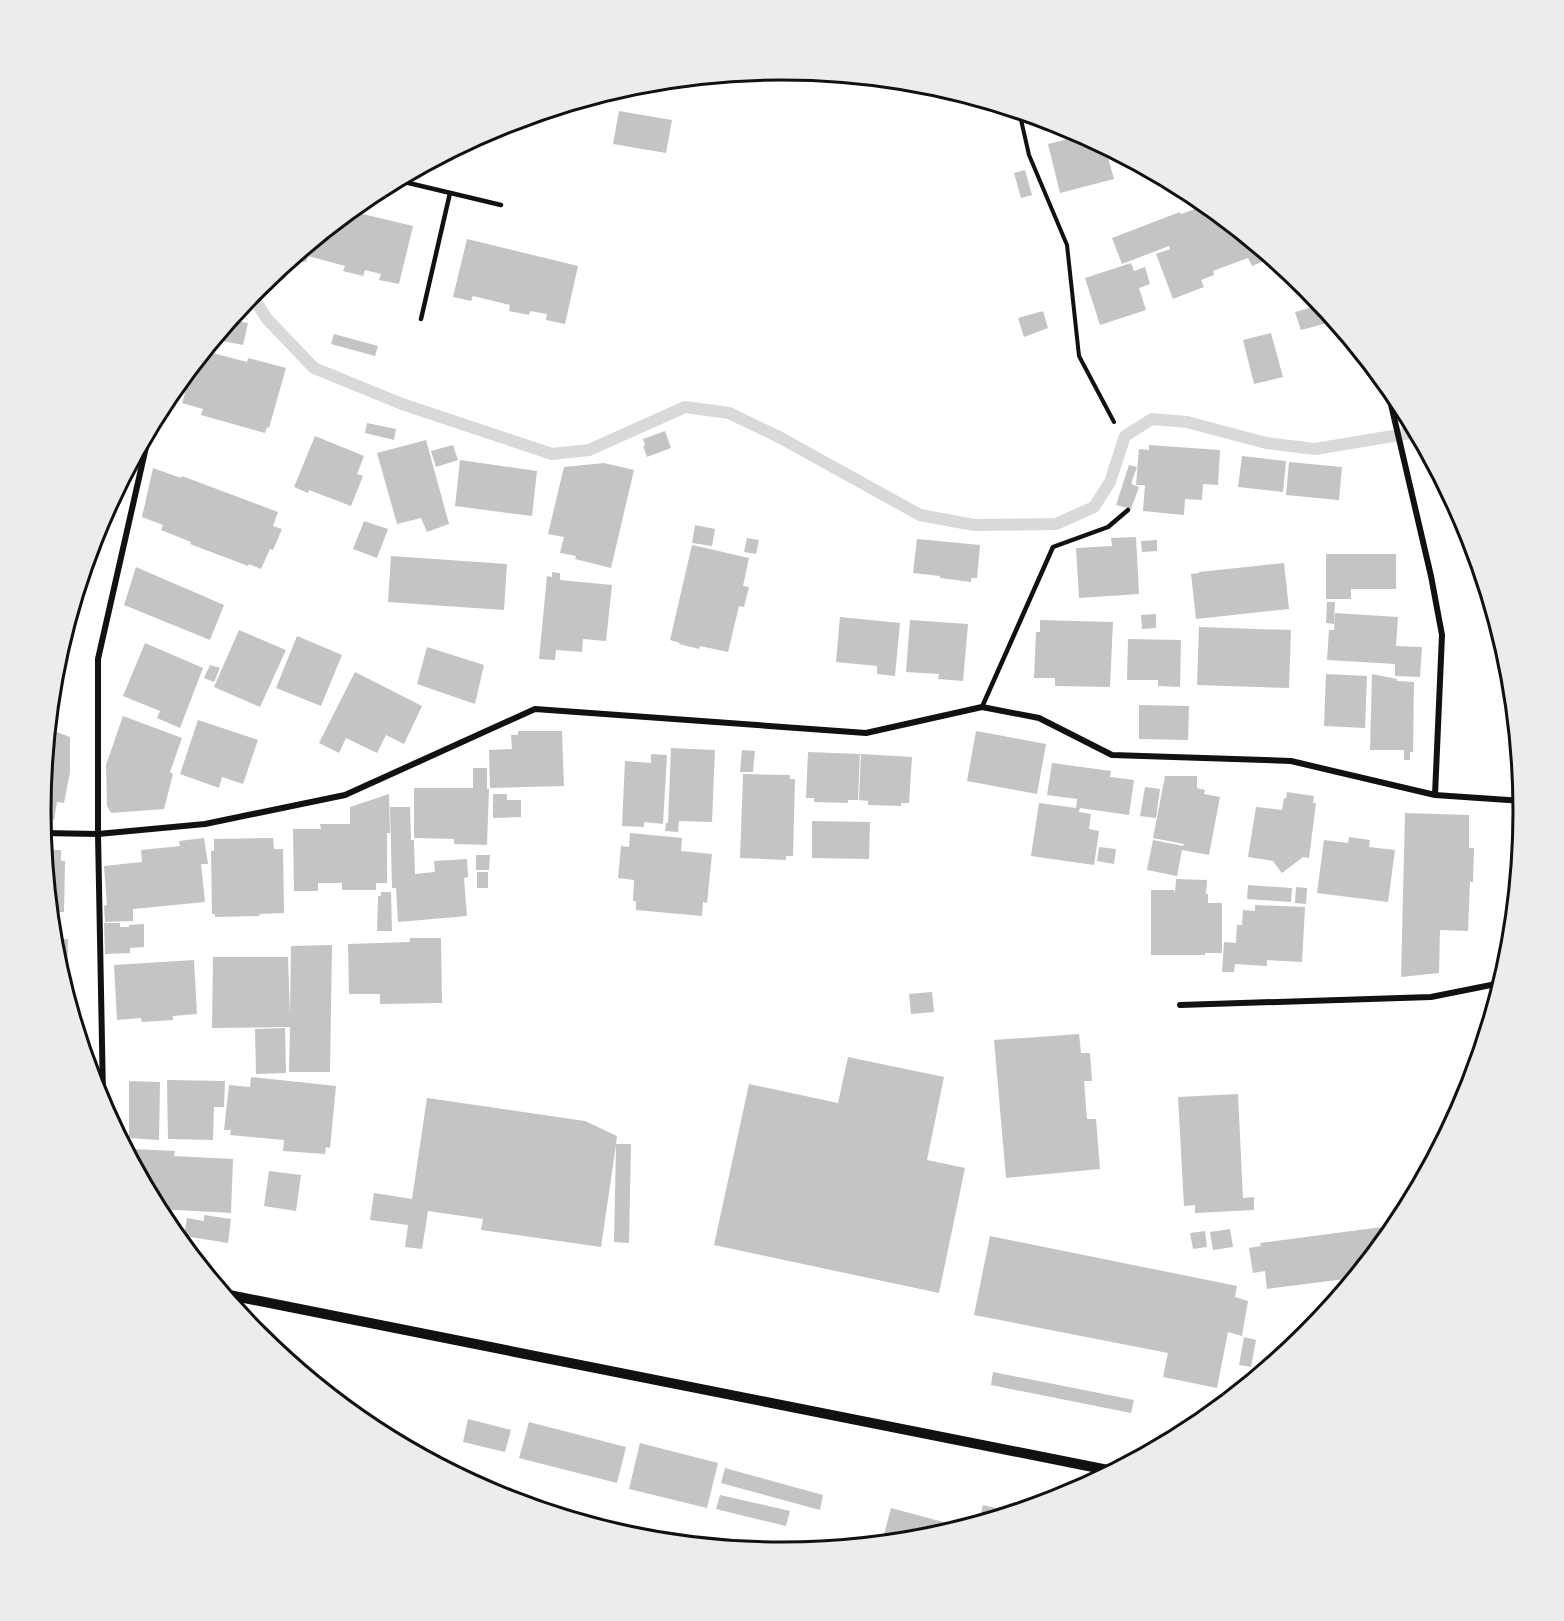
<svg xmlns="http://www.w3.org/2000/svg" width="1564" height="1621" viewBox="0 0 1564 1621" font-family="'Exo 2',sans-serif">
  <rect width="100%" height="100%" fill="#fff"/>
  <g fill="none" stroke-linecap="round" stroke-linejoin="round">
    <path stroke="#d9d9d9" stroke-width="12" d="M251,294L267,319L314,368L402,404L552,454L589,450L685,407L729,413L779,437L920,515L974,525L1056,524L1094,507L1110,482L1125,436L1152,419L1187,422L1266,443L1315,449L1417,432"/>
  </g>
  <path fill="#c4c4c4" d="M619,111L672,120L666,153L613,144Z
    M1039,117L1063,125L1043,131Z
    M1084,135L1105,147L1114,179L1060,193L1048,144Z
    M1025,170L1032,195L1021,198L1014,173Z
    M1204,206L1209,219L1220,215L1271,258L1252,266L1248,258L1213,271L1214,275L1201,280L1204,287L1173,299L1156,254L1170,249L1169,246L1122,264L1112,238L1180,212L1181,214Z
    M350,211L413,226L399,284L379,280L381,274L365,270L363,276L343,271L345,266L308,256L306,262L291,259Z
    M467,239L578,266L565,324L546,320L547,314L530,311L529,315L509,311L510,305L473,296L471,301L453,297Z
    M1131,263L1134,271L1145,267L1150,284L1139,288L1146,310L1100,325L1085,278Z
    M1321,305L1335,321L1301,330L1295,312Z
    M1043,311L1048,328L1024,337L1018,318Z
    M230,320L248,323L243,345L217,340L218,334Z
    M1271,333L1283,377L1254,384L1243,340Z
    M334,334L378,346L375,356L331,344Z
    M205,351L247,362L248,358L286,368L269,428L267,427L265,433L201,415L203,409L182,403L187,386L178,383Z
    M367,423L396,429L394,440L365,433Z
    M665,431L671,448L647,457L643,446L645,445L643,439Z
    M315,436L364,456L357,474L363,476L351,506L309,490L308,493L294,487Z
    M426,440L449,524L427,532L421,518L397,524L377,453Z
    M453,445L458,460L436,467L431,451Z
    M1149,445L1220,450L1218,485L1203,484L1202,500L1185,499L1184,515L1143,511L1145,485H1136L1139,449L1149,450Z
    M1242,456L1286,461L1283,492L1238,487Z
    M460,460L537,471L532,516L455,506Z
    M1289,462L1342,467L1339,500L1286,495Z
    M604,463L634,470L611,568L575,559L576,556L560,553L564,537L548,534L564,467Z
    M1129,465L1137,467L1131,484L1139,487L1131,509L1116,505Z
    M153,468L181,478L182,476L278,512L273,526L282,529L273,550L270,549L261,569L249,564L248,566L190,544L191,542L161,530L163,525L142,517Z
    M364,521L388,529L377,558L353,549Z
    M695,525L715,529L712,546L692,543Z
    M1136,537L1139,594L1079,598L1076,548L1112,546L1111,538Z
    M747,538L759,540L756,554L744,552Z
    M917,539L980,545L977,578H971V582L940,578V576L913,573Z
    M1157,540V551L1142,552L1141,541Z
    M692,545L749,558L743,586L749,587L744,607L739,606L728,652L700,646L699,649L679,644L680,643L670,640Z
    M1326,554H1396V589H1351V599H1326Z
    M391,556L507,564L504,610L388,602Z
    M1284,563L1289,609L1196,619L1191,574L1199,573V572Z
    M136,567L224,605L210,640L124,605Z
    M552,572L560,573V580L612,585L606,641L583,639L582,652L556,650L555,660L539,659L547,576L552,577Z
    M1327,602H1335L1334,624L1326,623Z
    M1335,613L1398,617L1396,646L1422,647L1420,677L1395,676V664L1327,660L1329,630H1334Z
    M1156,614V628L1142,629L1141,615Z
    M840,617L900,623L895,676L877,674V666L836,662Z
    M910,620L968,624L963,681L938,679L939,674L906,672Z
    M1040,620L1113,622L1110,687L1055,686V678H1034L1036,632H1040Z
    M1199,627L1291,630L1289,688L1197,685Z
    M239,630L286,650L260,707L214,687Z
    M297,636L342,655L321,706L276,688Z
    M1128,639L1181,640L1180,687L1158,686V680H1127Z
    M145,643L203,668L180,728L157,718L160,711L123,696Z
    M427,647L484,665L475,704L417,684Z
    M210,665L220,668L214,682L204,678Z
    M355,672L422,706L404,744L386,735L377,753L346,738L339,753L319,743Z
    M1326,674L1367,676L1365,728L1324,726Z
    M1372,674L1397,679V681L1414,682L1413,752H1410V760H1404V750H1370Z
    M1139,705L1189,706L1188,740L1139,739Z
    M123,716L182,738L170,772L173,774L164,809L111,813L107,806L106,765Z
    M198,720L258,740L243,784L222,777L219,788L180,774Z
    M49,729L70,737V772L64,803L57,802L54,820L41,817V810Z
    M518,731H562L564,786L490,788L489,750L512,749L511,735H518Z
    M976,731L1046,744L1037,794L967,781Z
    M671,748L715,750L712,822L679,821L678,832L665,831L666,823H668Z
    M742,750L755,751L753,772H740Z
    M808,752L860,754L858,800H848V803L814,802V798H806Z
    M651,754L667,755L663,824L644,822V827L622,826L625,761L651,763Z
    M861,754L912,757L909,803H901V806L868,805V801L859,800Z
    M1052,763L1111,771L1110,777L1134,780L1129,815L1080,808L1079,812L1091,814L1089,829L1099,831L1094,865L1031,856L1039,803L1076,808L1077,799L1047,795Z
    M473,768H487V789H489L487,845L454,844V839L414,838V788H473Z
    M743,774L790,775V779H795L793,856H786V860L740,858Z
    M1165,776H1197V788L1205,790L1204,794L1220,797L1209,855L1182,850L1177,876L1147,870L1153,840L1183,846L1184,844L1153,838Z
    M1145,787L1160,789L1156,818L1140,816Z
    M1287,792L1314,796L1313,803H1316L1309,858L1303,857L1282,873L1273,861L1248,857L1256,807L1282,810L1284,798L1286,799Z
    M389,794L390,833H387V883H376V890H342V883H318V891H294L293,829H321L320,824H350V807Z
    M493,794H507V800H521V817L493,818Z
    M390,807H410L411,840H414L415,874L435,872L434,861L467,859L468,877L464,878L467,916L398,922L396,888H392Z
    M1405,813L1469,815V848H1474L1473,882H1470L1468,931L1440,930L1439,973L1401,977Z
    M812,821L870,822L869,859L812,858Z
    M630,833L682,838L681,851L712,854L707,903L703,902L702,916L636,910V901H633L634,880L618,878L621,846L629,847Z
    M1349,837L1370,840L1369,847L1395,850L1388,902L1317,893L1324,840L1348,843Z
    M204,838L208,864H201L205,902L133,909V921L105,922L104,906L107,905L104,866L142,862L141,850L180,846L179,841Z
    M273,838L274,849H283L284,913L259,914L260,916L215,917V914H212L211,851H214V839Z
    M1099,847L1116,849L1114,864L1097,861Z
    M44,850H61V861H65L64,912H57V931H52Z
    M476,855H490L489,870H476Z
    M477,872H488V888H477Z
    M1176,879L1207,880L1206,894H1208V903H1222V953H1205V955H1151V890H1174L1175,893Z
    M1248,885L1292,888L1291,902L1247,899Z
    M1296,887L1307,888L1306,904L1295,903Z
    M381,892H391L392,931H377L378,896H381Z
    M1255,905L1305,907L1302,962L1267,960V966L1235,964L1234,972H1222L1224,942L1236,943L1237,925H1242L1243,910L1255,911Z
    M104,923H120V927H129V925L144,924V947L130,948V953L105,954Z
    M410,938H441L442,1003L380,1004V994H349L348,944L410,942Z
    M53,939H68L67,983H63L55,955Z
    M332,945L330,1072H289L290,1027L212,1028L213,957H288L290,1016L291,946Z
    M194,960L197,1014L173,1016V1020L142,1022L141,1018L117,1020L114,965Z
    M932,992L934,1012L911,1014L909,994Z
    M285,1028L286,1073L256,1074L255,1029Z
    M1079,1034L1081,1053H1090L1092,1081H1084L1087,1119H1096L1100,1169L1006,1178L994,1040Z
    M848,1057L944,1077L927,1160L965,1168L939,1293L714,1245L749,1084L838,1103Z
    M251,1077L336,1086L330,1148L326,1147L325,1154L283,1151L284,1140L230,1135L231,1130H224L229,1085L250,1087Z
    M167,1080L225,1081L224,1107H214L213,1140L168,1139Z
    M129,1081L160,1082L159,1140L129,1138Z
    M1238,1094L1243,1198L1254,1197V1210L1195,1213V1205L1184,1206L1178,1097Z
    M427,1098L585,1121L617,1136L616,1144H631L629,1243L614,1242L616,1145L601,1247L481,1230L483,1219L428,1211L422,1249L405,1247L408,1225L370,1220L374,1193L412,1199Z
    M124,1146H133V1149L175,1151L174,1156L233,1159L231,1213L158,1209V1201H154Z
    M269,1171L301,1175L296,1211L264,1206Z
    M204,1215L231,1219L228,1243L184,1236L187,1218L204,1221Z
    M1397,1225L1353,1278L1267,1289L1265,1271L1253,1273L1249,1248L1261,1246L1260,1243Z
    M1230,1229L1233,1247L1213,1250L1210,1232Z
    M1205,1231L1207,1247L1193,1249L1190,1233Z
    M990,1236L1237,1286L1235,1297L1248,1301L1242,1336L1228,1332L1217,1388L1163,1377L1168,1353L974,1315Z
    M1244,1337L1256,1340L1251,1367L1239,1365Z
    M993,1372L1134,1400L1131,1413L991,1385Z
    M468,1419L511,1430L505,1452L463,1442Z
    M529,1422L626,1447L617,1483L519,1458Z
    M640,1443L718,1463L707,1508L629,1489Z
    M725,1468L823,1495L820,1510L721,1483Z
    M720,1495L790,1511L786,1526L716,1509Z
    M983,1505L1012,1512L979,1522Z
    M891,1508L962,1527L926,1538L882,1542Z"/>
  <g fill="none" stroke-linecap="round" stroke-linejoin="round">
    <path stroke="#111" stroke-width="4" d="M1019,111L1029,155L1067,245L1079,356L1114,422"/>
    <path stroke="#111" stroke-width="4.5" d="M396,180L501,205
      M421,319L450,193
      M982,707L1053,547L1108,527L1128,510"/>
    <path stroke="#111" stroke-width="6" d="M1386,383L1431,576L1442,635L1435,795
      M43,833L98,834L205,824L345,795L535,709L866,733L982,707L1039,718L1112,755L1291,761L1435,795L1523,801
      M1180,1005L1431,997L1501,983
      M102,1103L103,1095L98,834V659L151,425"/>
    <path stroke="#111" stroke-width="10" d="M224,1294L1113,1471"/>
  </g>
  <path d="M0 0H1564V1621H0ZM51 811a731 731 0 1 1 1462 0a731 731 0 1 1-1462 0Z" fill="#ececec" fill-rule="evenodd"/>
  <path fill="none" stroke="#111" stroke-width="3" d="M51 811a731 731 0 1 1 1462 0a731 731 0 1 1-1462 0Z"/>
</svg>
